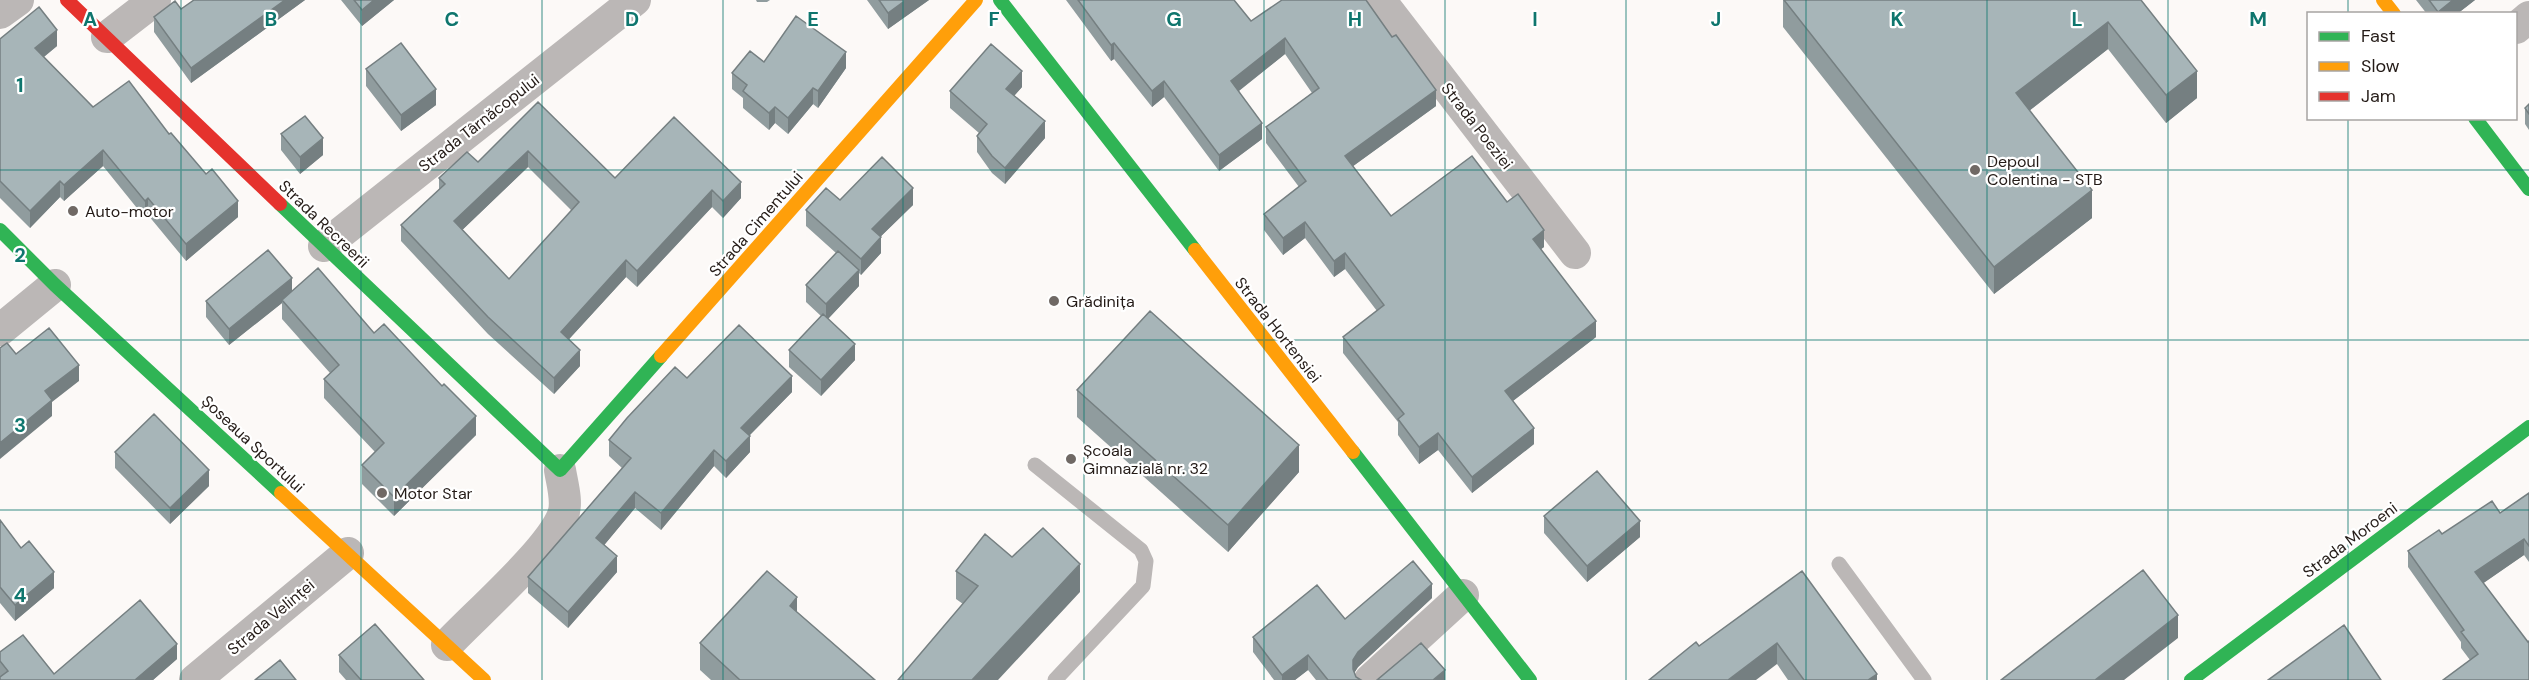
<svg xmlns="http://www.w3.org/2000/svg" width="2529" height="680" viewBox="0 0 2529 680" font-family="'DM Sans',sans-serif">
  <rect width="100%" height="100%" fill="#fcf9f7"/>
  <g fill="none" stroke-linecap="round" stroke-linejoin="round">
    <path stroke="#bbb7b6" stroke-width="15" d="M1035,465L1141,550L1146,561L1143,586L1055,680
      M1839,564L1924,680"/>
    <path stroke="#bbb7b6" stroke-width="32" d="M1380,0L1575,253
      M0,13L18,0
      M2516,28L2529,17
      M107,37L155,0
      M324,246L635,0
      M0,330L55,285
      M447,645C475,615 550,550 563,515C568,502 562,483 560,470
      M195,680L348,553
      M1370,680L1463,595"/>
    <path stroke="#30b455" stroke-width="14" d="M1000,0L1195,250
      M2475,118L2529,189
      M280,204L560,470L661,356
      M0,230L55,285L281,493
      M1353,452L1530,680
      M2191,680L2529,427"/>
    <path stroke="#ff9f0a" stroke-width="14" d="M2383,0L2394,14
      M1195,250L1353,452
      M661,356L976,0
      M281,493L484,680"/>
    <path stroke="#e5322d" stroke-width="14" d="M67,0L280,204"/>
  </g>
  <path fill="#909c9e" fill-rule="evenodd" d="M194,0H305L191,83L154,32V17L181,9Z
    M341,0H394L362,26Z
    M756,0H770L767,2H757Z
    M867,0H929L888,29Z
    M1066,0H1234L1251,21L1436,106L1353,166L1391,216L1507,202L1544,247L1541,249L1596,337L1513,401L1534,444L1472,493L1438,450L1419,464L1398,435V422L1343,353V337L1377,311L1345,269L1334,277L1305,238L1283,255L1264,230V214L1299,187L1266,143V127L1312,93L1285,54L1239,91L1262,139L1219,171L1164,97L1152,107L1114,59L1111,61Z
    M1783,0H2141L2197,98L2166,123L2108,49L2029,111L2092,218L1994,294L1783,27Z
    M2416,0H2475L2457,14H2427Z
    M0,39L57,46L44,57L93,107L169,134L238,217L186,261L148,215L145,218L103,166L64,201L60,197L30,228L0,198Z
    M764,62L846,68L818,108L813,104L788,134L775,123L769,130L743,108V98L732,89V73Z
    M366,69L436,105L401,131L366,86Z
    M1022,87L1014,96L1045,138L1005,184L992,173L977,152V136L979,133L950,108V91Z
    M538,102L615,178L674,117L741,198L723,218L712,207L637,287L626,277L569,339L580,366L554,394L488,334L401,241V225L439,190V178L478,162ZM528,167L572,211L509,279L462,230Z
    M2529,104V130L2525,124V108Z
    M281,134L323,155L300,174L281,150Z
    M840,200L913,205L881,236V253L861,275L859,273V286L828,319L855,360L821,396L789,367V350L821,316L806,302V285L836,253L806,226V210Z
    M292,291L374,333L476,435L394,516L362,484V465L375,452L324,398V379L330,373L282,319V303L229,345L206,317V301Z
    M687,378L792,392L750,435V452L726,478L714,466L661,530L635,508L604,545L617,572L568,628L528,593V577L622,468L609,456V440Z
    M1077,390L1299,472L1228,552L1077,417Z
    M115,452L209,486L170,524L115,468Z
    M2529,493V562L2524,555L2483,583L2528,642L2470,660L2461,648V642L2408,567V551L2442,534L2500,513Z
    M1544,516L1640,537L1587,582L1544,533Z
    M0,520L21,548L54,588L15,621L0,603Z
    M1012,557L1080,592L963,604L956,599V571Z
    M1802,571L1877,680H1788L1777,664L1699,646Z
    M1432,598L1358,667L1354,673L1356,677L1361,680H1316L1308,670L1295,680H1274L1253,652V637L1345,619Z
    M797,612L875,680H711L700,670V643Z
    M0,652L54,674L177,659L153,680H0Z
    M339,655L424,680H346L339,672Z"/>
  <path fill="#757f81" d="M285,0H305L191,83V68Z
    M374,0H394L362,26V10Z
    M906,0H929L888,29V13Z
    M2453,0H2475L2457,14H2438V12Z
    M2108,22V49L2016,121V93Z
    M57,30V46L35,64V48Z
    M1285,38V54L1231,97V81Z
    M1114,43V59L1111,61V45Z
    M846,52V68L818,108V91Z
    M1022,71V87L1006,105V89Z
    M2197,71V98L2166,123V95Z
    M1164,81V97L1152,107V91Z
    M813,88V104L788,134V118Z
    M436,89V105L401,131V115Z
    M1436,90V106L1345,172V156Z
    M775,107V123L769,130V113Z
    M1045,121V138L1005,184V168Z
    M1262,123V139L1219,171V155Z
    M323,138V155L300,174V157Z
    M103,150V166L64,201V185Z
    M528,151V167L454,238V221Z
    M60,181V197L30,228V211Z
    M741,182V198L723,218V201Z
    M913,188V205L872,245V229Z
    M712,190V207L637,287V271Z
    M2092,190V218L1994,294V267Z
    M148,198V215L145,218V201Z
    M238,201V217L186,261V244Z
    M1305,222V238L1283,255V238Z
    M1544,230V247L1533,255V239Z
    M881,237V253L861,275V259Z
    M1345,253V269L1334,277V261Z
    M626,260V277L561,348V332Z
    M859,270V286L826,321V304Z
    M292,278V295L282,300V303L229,345V329Z
    M1596,321V337L1505,407V391Z
    M855,344V360L821,396V380Z
    M580,350V366L554,394V378Z
    M79,365V381L52,402V416L0,459V443L45,391Z
    M792,376V392L741,444V428Z
    M476,416V435L394,516V497Z
    M1534,428V444L1472,493V477Z
    M1438,433V450L1419,464V447Z
    M750,436V452L726,478V461Z
    M1299,445V472L1228,552V525Z
    M714,450V466L661,530V513Z
    M209,470V486L170,524V508Z
    M635,492V508L596,555V538Z
    M1640,521V537L1587,582V566Z
    M2524,539V555L2475,589V572Z
    M617,556V572L568,628V612Z
    M1080,564V592L998,680H972Z
    M54,572V588L15,621V605Z
    M1432,584V598L1358,667L1353,675V660L1358,652Z
    M797,597V624L790,606Z
    M2178,615V638L2124,680H2095Z
    M1777,643V664L1756,680H1728Z
    M177,644V659L153,680H135Z
    M1308,655V670L1295,680H1282V675Z
    M1445,670V680H1433Z
    M1877,674V680H1868Z"/>
  <path fill="#a7b5b8" stroke="#757f81" stroke-width="1.5" fill-rule="evenodd" d="M194,0H285L191,68L154,17L175,1L181,9Z
    M354,0H374L362,10Z
    M879,0H906L888,13Z
    M1078,0H1234L1251,21L1282,0H1366L1392,37L1396,35L1436,90L1345,156L1391,216L1472,156L1507,202L1518,194L1544,230L1533,239L1596,321L1505,391L1534,428L1472,477L1438,433L1419,447L1398,419L1404,414L1343,337L1384,305L1345,253L1334,261L1305,222L1283,238L1264,214L1306,181L1266,127L1319,88L1285,38L1231,81L1262,123L1219,155L1164,81L1152,91L1114,43L1111,45Z
    M1784,0H2141L2197,71L2166,95L2108,22L2016,93L2092,190L1994,267Z
    M2429,0H2453L2438,12Z
    M39,7L57,30L35,48L93,107L129,81L169,134L171,133L206,174L212,169L238,201L186,244L148,198L145,201L103,150L64,185L60,181L30,211L0,181V39Z
    M796,16L846,52L818,91L813,88L788,118L775,107L769,113L743,91L747,85L732,73L750,51L764,62Z
    M401,43L436,89L401,115L366,69Z
    M991,44L1022,71L1006,89L1045,121L1005,168L992,156L977,136L987,124L950,91Z
    M538,102L615,178L674,117L741,182L723,201L712,190L637,271L626,260L561,332L580,350L554,378L488,317L401,225L445,184L439,178L467,152L478,162ZM528,151L579,202L509,279L454,221Z
    M2529,104V114L2525,108Z
    M305,116L323,138L300,157L281,134Z
    M882,157L913,188L872,229L881,237L861,259L806,210L826,188L840,200Z
    M268,250L292,278L229,329L206,301Z
    M838,251L859,270L826,304L806,285Z
    M318,268L374,333L384,324L442,386L444,384L476,416L394,497L362,465L384,443L324,379L339,365L282,300Z
    M1150,311L1299,445L1228,525L1077,390Z
    M823,314L855,344L821,380L789,350Z
    M739,325L792,376L741,428L750,436L726,461L714,450L661,513L635,492L596,538L617,556L568,612L528,577L631,458L609,440L627,418L675,367L687,378Z
    M49,328L79,365L45,391L52,400L0,443V348L7,343L16,354Z
    M154,414L209,470L170,508L115,452Z
    M1597,471L1640,521L1587,566L1544,516Z
    M2529,493V546L2524,539L2475,572L2528,642L2529,641V680H2443L2478,654L2461,632L2464,630L2408,551L2439,530L2442,534L2492,501L2500,513Z
    M0,520L21,548L29,541L54,572L15,605L0,587Z
    M1043,528L1080,564L972,680H898L978,586L956,571L985,534L1012,557Z
    M1413,561L1432,584L1358,652L1353,660V669L1356,677L1361,680H1328L1308,655L1282,675L1253,637L1317,585L1345,619Z
    M2143,570L2178,615L2095,680H2001Z
    M767,571L797,597L790,606L875,680H740L700,643Z
    M1802,571L1877,674L1868,680H1804L1777,643L1728,680H1649L1696,642L1699,646Z
    M140,600L177,644L135,680H0V677L8,671L0,661V652L23,635L54,674Z
    M375,624L424,680H361L339,655Z
    M2344,625L2381,680H2268Z
    M1421,643L1445,670L1433,680H1377Z
    M280,660L296,680H255Z"/>
  <path fill="none" stroke="#0f766e" stroke-width="1.5" stroke-opacity="0.55" d="M181,0V680M361,0V680M542,0V680M723,0V680M903,0V680M1084,0V680M1264,0V680M1445,0V680M1626,0V680M1806,0V680M1987,0V680M2168,0V680M2348,0V14M2348,118V680M0,170H2529M0,340H2529M0,510H2529"/>
  <g fill="#706965" stroke="#fff" stroke-width="2">
    <circle cx="1975" cy="170" r="6"/>
    <circle cx="73" cy="211" r="6"/>
    <circle cx="1054" cy="301" r="6"/>
    <circle cx="1071" cy="459" r="6"/>
    <circle cx="382" cy="493" r="6"/>
  </g>
  <g text-anchor="middle" dominant-baseline="central" stroke-width="4.5" stroke-linejoin="round" paint-order="stroke">
    <g font-size="16" fill="#241b17" stroke="#fff">
      <text transform="translate(479 123) rotate(-38)">Strada Târnăcopului</text>
      <text transform="translate(1477 126) rotate(52)">Strada Poeziei</text>
      <text transform="translate(324 224) rotate(44)">Strada Recreerii</text>
      <text transform="translate(756 224) rotate(-49)">Strada Cimentului</text>
      <text transform="translate(1278 330) rotate(52)">Strada Hortensiei</text>
      <text transform="translate(253 444) rotate(43)">Șoseaua Sportului</text>
      <text transform="translate(2350 540) rotate(-37)">Strada Moroeni</text>
      <text transform="translate(271 617) rotate(-40)">Strada Velinței</text>
    </g>
    <g font-size="16" fill="#241b17" stroke="#fff" text-anchor="start">
      <text x="1987" y="161">Depoul<tspan x="1987" dy="18">Colentina - STB</tspan></text>
      <text x="85" y="211">Auto-motor</text>
      <text x="1066" y="301">Grădinița</text>
      <text x="1083" y="450">Școala<tspan x="1083" dy="18">Gimnazială nr. 32</tspan></text>
      <text x="394" y="493">Motor Star</text>
    </g>
  </g>
  <g font-size="20" text-anchor="middle" font-weight="bold" fill="#0f766e" stroke="#fff" stroke-width="4.5" stroke-linejoin="round" paint-order="stroke">
    <text x="90" y="26">A</text>
    <text x="271" y="26">B</text>
    <text x="452" y="26">C</text>
    <text x="632" y="26">D</text>
    <text x="813" y="26">E</text>
    <text x="994" y="26">F</text>
    <text x="1174" y="26">G</text>
    <text x="1355" y="26">H</text>
    <text x="1535" y="26">I</text>
    <text x="1716" y="26">J</text>
    <text x="1897" y="26">K</text>
    <text x="2077" y="26">L</text>
    <text x="2258" y="26">M</text>
    <text x="20" y="92">1</text>
    <text x="20" y="262">2</text>
    <text x="20" y="432">3</text>
    <text x="20" y="602">4</text>
  </g>
  <rect x="2307" y="12" width="210" height="108" fill="#ffffff" stroke="#a7a4a2" stroke-width="1.5"/>
  <rect x="2319" y="32" width="30" height="9" fill="#30b455" stroke="#a7a4a2" stroke-width="1.5"/>
  <text x="2361" y="42" font-size="18" fill="#241b17">Fast</text>
  <rect x="2319" y="62" width="30" height="9" fill="#ff9f0a" stroke="#a7a4a2" stroke-width="1.5"/>
  <text x="2361" y="72" font-size="18" fill="#241b17">Slow</text>
  <rect x="2319" y="92" width="30" height="9" fill="#e5322d" stroke="#a7a4a2" stroke-width="1.5"/>
  <text x="2361" y="102" font-size="18" fill="#241b17">Jam</text>
</svg>
